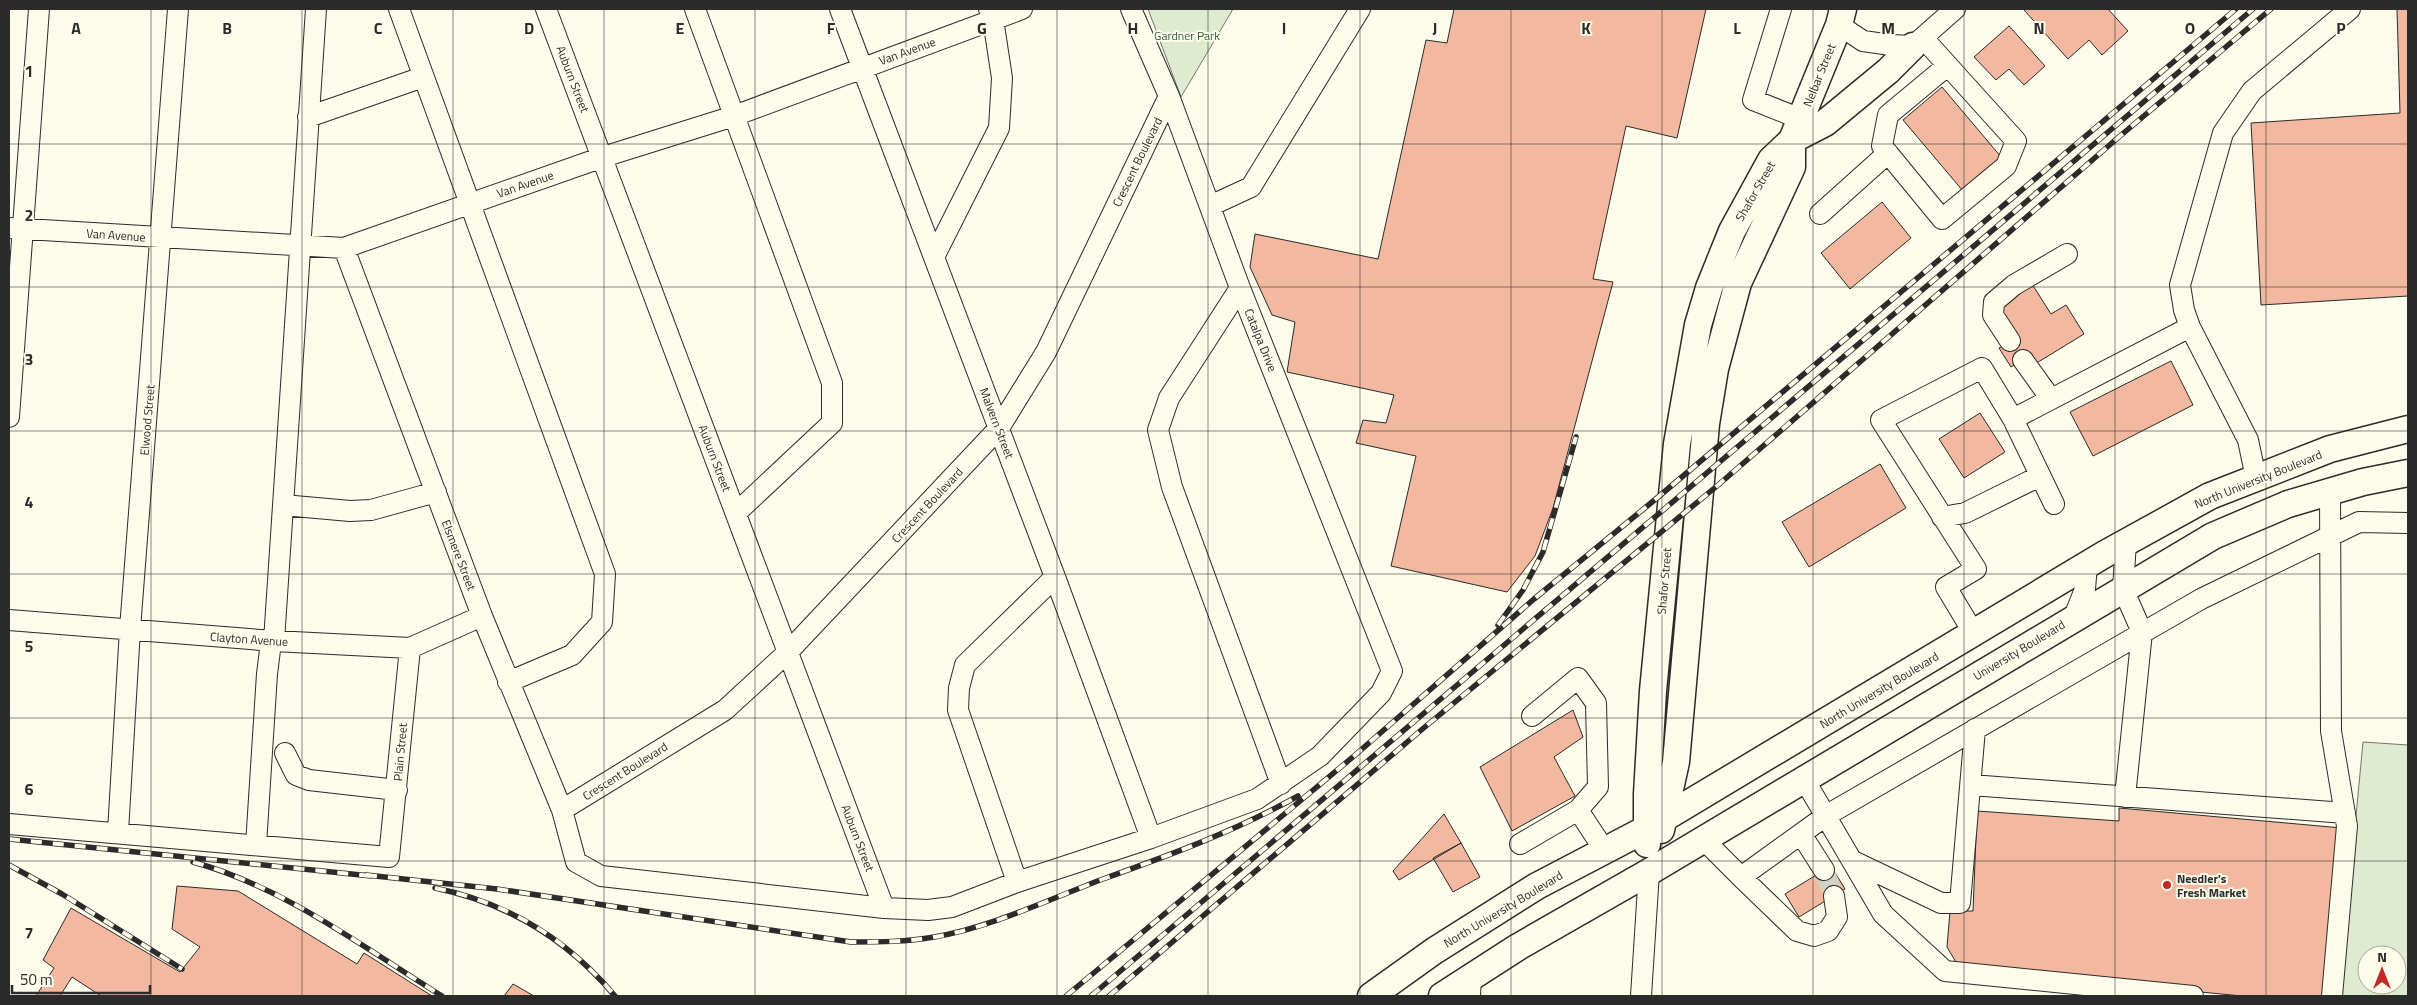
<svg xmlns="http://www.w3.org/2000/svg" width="2417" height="1005" viewBox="0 0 2417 1005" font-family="'Titillium Web',sans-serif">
  <rect width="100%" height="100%" fill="#fdfbea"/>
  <path fill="#deebd1" stroke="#74746e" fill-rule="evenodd" d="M1148,9H1233L1181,97Z
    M2363,742L2408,745V996H2339ZM2367,955H2397V985H2367Z"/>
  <path fill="#f2b8a0" stroke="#2b2b2b" d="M1454,9H1706L1677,138L1626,126L1593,279L1613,282L1553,508L1535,556L1507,592L1391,566L1416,456L1356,443L1363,420L1386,423L1394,395L1287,372L1295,322L1272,315L1250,267L1255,234L1378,259L1426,40L1447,43Z
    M2025,9H2108L2128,31L2102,55L2089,40L2068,59L2024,10Z
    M2397,9H2408V296L2261,305L2251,123L2400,113Z
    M2009,26L2045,66L2024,85L2009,69L1996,80L1974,57Z
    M1942,87L2002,158L1963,191L1903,120Z
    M1882,202L1911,238L1850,289L1821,253Z
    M2032,284L2051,314L2066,305L2084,334L2035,364L2030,355L2011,367L1999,348L2018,337L1998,305Z
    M2171,361L2193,405L2093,456L2070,412Z
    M1980,413L2005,452L1964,478L1939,439Z
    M1880,464L1906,508L1809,567L1782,522Z
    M1573,710L1583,737L1554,757L1575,796L1512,831L1480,767Z
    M2119,808L2342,828L2327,996H2242L1960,969L1947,947L1950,911H1973L1977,811L2119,821Z
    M1444,814L1461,843L1399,880L1393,871Z
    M1461,843L1480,877L1453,892L1433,858Z
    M1831,866L1845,889L1799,917L1785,894Z
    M177,886L238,891L357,964L364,953L432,996H101L72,977L60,996H36L54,968L43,960L71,908L180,972L200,947L172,929Z
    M513,984L534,996H504Z"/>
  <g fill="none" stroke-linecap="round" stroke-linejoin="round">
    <path stroke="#d3d1c4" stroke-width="20" stroke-dasharray="20 10" stroke-linecap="butt" d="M1824,870L1834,896"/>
    <defs>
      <path id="minor" d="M399,9L605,574L602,622L572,655L508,682
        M546,9L884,908
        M695,9L832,383V423L736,513
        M840,9L1055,577L1151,838
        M1781,9L1753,100L1801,119
        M1839,25L1863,41L1891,45L1913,46L1955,9
        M1923,38L2016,141L2006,166L1942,219L1882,146L1888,115L1947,66
        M308,117L423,77
        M1210,206L1251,187L1360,9
        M1820,214L1888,153
        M9,228L344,248L603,157L734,116L1022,9
        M344,248L482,616L562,810L576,862L601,876L884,908L928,910L952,907L1017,882L1151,838L1257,799L1320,756L1381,693L1392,671L1240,288L1169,96L1131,9
        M934,257L999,128L1002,78L993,19L989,9
        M1240,288L1169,398L1158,430L1172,487L1281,784
        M2010,341L1993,315L1994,302L2014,285L2067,254
        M2023,360L2051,399
        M9,417L39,9
        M2013,419L2190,327
        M2256,478L2248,440L2190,327L2184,310L2180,285L2223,133L2252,91L2350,9
        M2330,492L2331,731L2347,826L2332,996
        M283,505L350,511L371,510L436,492
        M1942,517L1965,513L2040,476
        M2074,617L2085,589L2087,565
        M9,620L274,641L410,648L482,616
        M1973,632L1946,587L1976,569L1881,420L1982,368L2013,419L2054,504
        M1532,716L1578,678L1596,703L1598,787L1578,810
        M285,753L296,775L309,780L397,790
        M1804,779L1883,914L1945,971L2193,996
        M1971,785L2345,813
        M2125,797L2142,632L2123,589L2126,542
        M562,810L725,710L788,652L999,428L1046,352L1169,96
        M9,824L389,857L410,648
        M118,832L130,629L178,9
        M1801,834L1824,870
        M1703,839L1741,877L1827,815L2201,599L2359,522L2408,523
        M1520,844L1578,810L1605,851
        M256,845L267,674L270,650L274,641L316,9
        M1853,861L1941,903H1960L1975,729
        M1741,877L1797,931L1814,936L1828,931L1837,917L1834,896
        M1017,882L958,710L959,688L965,665L1055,577
        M1470,996L1471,976
        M1641,996L1649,872"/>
      <path id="major" d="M1661,830L1676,762L1706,424L1715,369L1738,283L1792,167V140L1839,25L1843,9
        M1647,844V794L1653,691L1677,444L1698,325L1709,288L1732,231L1771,160L1792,140L1825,123L1888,71L1913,46
        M1371,996L1434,951L1537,886L1646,829L2105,554L2210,496L2330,449L2408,429
        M1442,996L1518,947L1649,872L2213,536L2288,504L2363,482L2408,473"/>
    </defs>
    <use href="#minor" stroke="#2b2b2b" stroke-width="22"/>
    <use href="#major" stroke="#2b2b2b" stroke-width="29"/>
    <use href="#minor" stroke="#fdfbea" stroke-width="20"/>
    <use href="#major" stroke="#fdfbea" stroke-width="26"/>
    <defs>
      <path id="rail" d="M1498,625L1523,590L1543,552L1576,437
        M9,839L371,876
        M193,862C284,887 363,947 442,996
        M9,865L62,894L182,969
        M366,875L497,889L851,942C879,942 906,942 934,937C989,928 1050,899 1103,879C1170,855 1236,831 1298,796
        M435,888C509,903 567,939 615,996
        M1066,996L1354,756L1534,599L1657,498L2236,9
        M1091,996L2253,9
        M1109,996L1426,726L1717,486L2120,136L2271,9"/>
    </defs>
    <use href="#rail" stroke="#2b2b2b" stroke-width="5.5"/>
    <use href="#rail" stroke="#fdfbea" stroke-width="4" stroke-dasharray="11" stroke-linecap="butt"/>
  </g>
  <path fill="none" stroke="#2b2b2b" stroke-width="1" stroke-opacity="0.55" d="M151,9V996M302,9V996M453,9V996M604,9V996M755,9V996M906,9V996M1057,9V996M1208,9V996M1360,9V996M1511,9V996M1662,9V996M1813,9V996M1964,9V996M2115,9V996M2266,9V996M9,144H2408M9,287H2408M9,431H2408M9,574H2408M9,718H2408M9,861H2408"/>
  <circle fill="#c62828" stroke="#fdfbea" stroke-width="2" cx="2167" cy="885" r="5"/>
  <g text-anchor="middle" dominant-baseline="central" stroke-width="4" stroke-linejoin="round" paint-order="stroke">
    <g font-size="12" fill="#34623c" stroke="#fdfbea">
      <text x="1187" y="35">Gardner Park</text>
    </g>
    <g font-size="12" fill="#2b2b2b" stroke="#fdfbea">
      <text transform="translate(907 51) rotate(-20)">Van Avenue</text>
      <text transform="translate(1819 75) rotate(-68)">Nelbar Street</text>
      <text transform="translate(573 79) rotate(69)">Auburn Street</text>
      <text transform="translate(1137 162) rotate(-64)">Crescent Boulevard</text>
      <text transform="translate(525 184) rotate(-19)">Van Avenue</text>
      <text transform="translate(1755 191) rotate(-60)">Shafor Street</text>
      <text transform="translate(116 235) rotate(4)">Van Avenue</text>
      <text transform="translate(1261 340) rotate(68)">Catalpa Drive</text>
      <text transform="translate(147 420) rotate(-85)">Elwood Street</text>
      <text transform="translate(997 423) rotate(69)">Malvern Street</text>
      <text transform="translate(715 458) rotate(69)">Auburn Street</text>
      <text transform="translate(2258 479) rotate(-22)">North University Boulevard</text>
      <text transform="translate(927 505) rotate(-47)">Crescent Boulevard</text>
      <text transform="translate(459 555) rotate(69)">Elsmere Street</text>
      <text transform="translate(1664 581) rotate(-85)">Shafor Street</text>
      <text transform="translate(249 639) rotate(4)">Clayton Avenue</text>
      <text transform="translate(2019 650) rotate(-31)">University Boulevard</text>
      <text transform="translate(1879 690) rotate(-31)">North University Boulevard</text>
      <text transform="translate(400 752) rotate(-85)">Plain Street</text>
      <text transform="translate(625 771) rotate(-32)">Crescent Boulevard</text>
      <text transform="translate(858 838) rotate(69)">Auburn Street</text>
      <text transform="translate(1503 909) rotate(-31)">North University Boulevard</text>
    </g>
    <g font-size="12" font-weight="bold" fill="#2b2b2b" stroke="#fdfbea" text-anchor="start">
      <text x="2177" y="878">Needler's<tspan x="2177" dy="14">Fresh Market</tspan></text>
    </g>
  </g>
  <g font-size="16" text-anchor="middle" font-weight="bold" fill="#2b2b2b" stroke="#fdfbea" stroke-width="4" stroke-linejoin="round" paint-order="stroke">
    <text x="76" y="34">A</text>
    <text x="227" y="34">B</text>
    <text x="378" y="34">C</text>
    <text x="529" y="34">D</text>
    <text x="680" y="34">E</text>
    <text x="831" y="34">F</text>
    <text x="982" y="34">G</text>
    <text x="1133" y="34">H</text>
    <text x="1284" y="34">I</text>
    <text x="1435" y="34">J</text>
    <text x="1586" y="34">K</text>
    <text x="1737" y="34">L</text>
    <text x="1888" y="34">M</text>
    <text x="2039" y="34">N</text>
    <text x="2190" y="34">O</text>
    <text x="2341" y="34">P</text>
    <text x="29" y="77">1</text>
    <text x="29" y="221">2</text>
    <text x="29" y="365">3</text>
    <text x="29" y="508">4</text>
    <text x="29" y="652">5</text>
    <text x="29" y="795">6</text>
    <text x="29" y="939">7</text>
  </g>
  <rect width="2417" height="1005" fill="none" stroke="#2b2b2b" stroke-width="20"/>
  <g transform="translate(2382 970)"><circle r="24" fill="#fdfbea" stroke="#a9a89e"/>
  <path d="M0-4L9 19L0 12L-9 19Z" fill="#c62828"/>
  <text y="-8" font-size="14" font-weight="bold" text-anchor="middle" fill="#2b2b2b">N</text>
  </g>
  <path d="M12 985v8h138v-8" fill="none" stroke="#2b2b2b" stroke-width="2.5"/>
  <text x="20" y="985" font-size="15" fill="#2b2b2b" stroke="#fdfbea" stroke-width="4" paint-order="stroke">50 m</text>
</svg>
